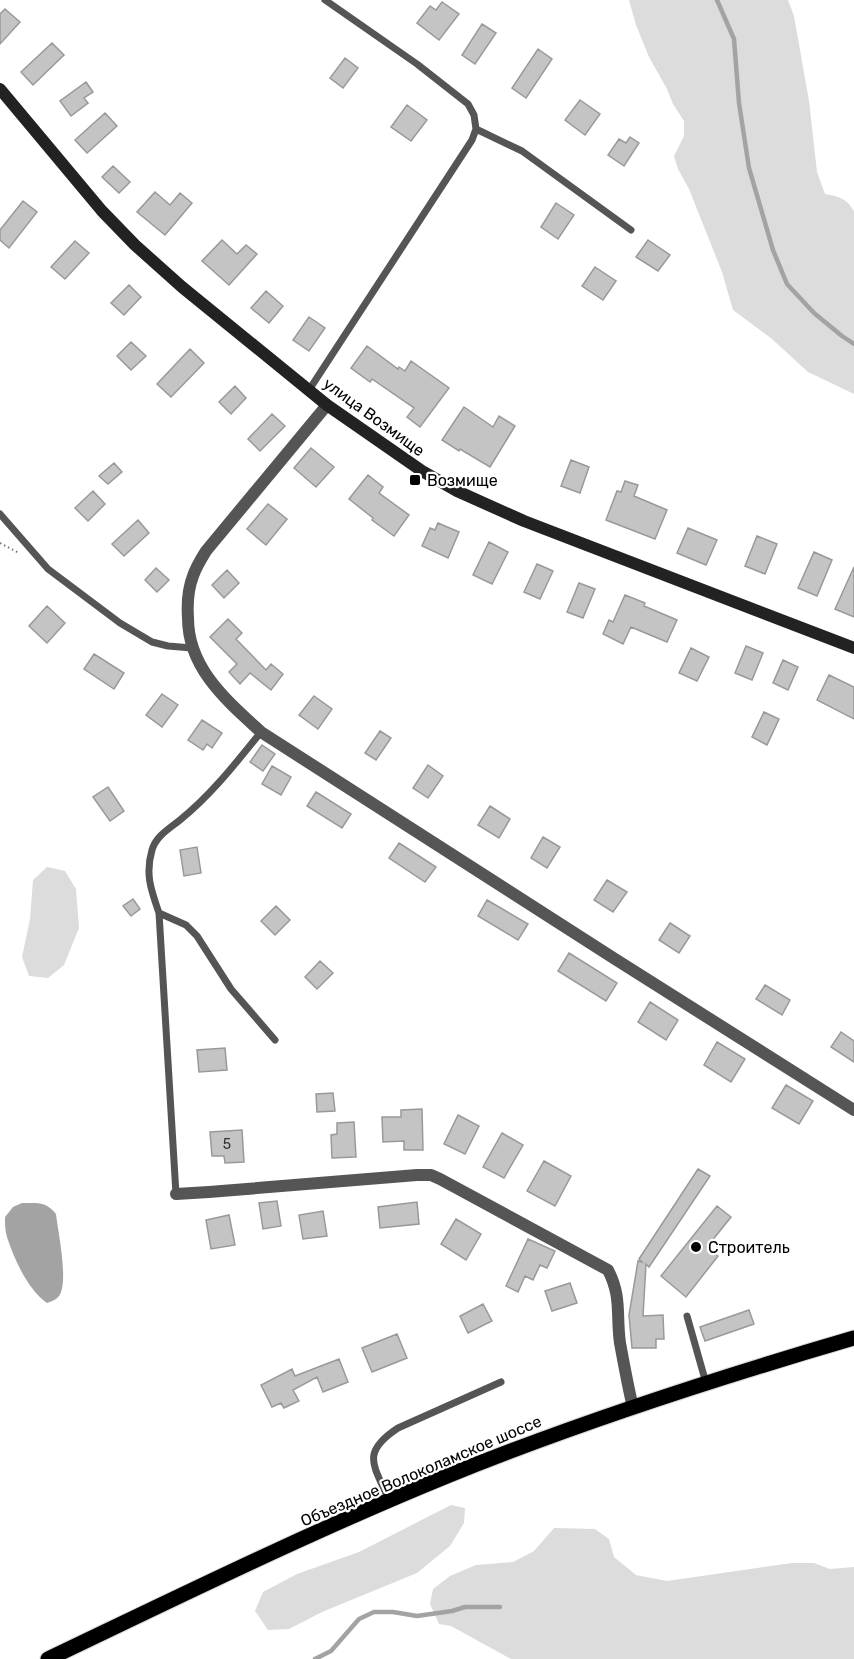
<svg xmlns="http://www.w3.org/2000/svg" width="854" height="1659" viewBox="0 0 854 1659" font-family="Rubik,sans-serif">
  <rect width="100%" height="100%" fill="#fff"/>
  <path fill="#dcdcdc" d="M629,0H788L794,16L809,101L817,172L825,194C840,197 846,198 854,211V394L808,372L772,339L733,310L722,272L689,189L678,169L674,156L684,136V121L673,104L667,89L649,57L636,25Z
    M47,867L65,871L76,889L79,928L64,965L48,978L29,976L22,957L30,919L33,880Z
    M451,1505L465,1508L464,1523L450,1546L417,1573L322,1612L289,1629L268,1630L255,1611L263,1592L297,1574L359,1552Z
    M554,1528L595,1529L609,1539L614,1557L636,1575L667,1581L792,1563H814L830,1569L854,1567V1659H511L451,1626L439,1624L430,1604L433,1589L450,1576L476,1565L513,1562L534,1551Z"/>
  <path fill="#a3a3a3" d="M22,1203C38,1203 46,1201 56,1214C58,1232 69,1282 59,1296C56,1300 52,1301 47,1303C28,1290 14,1259 7,1237C5,1231 5,1224 5,1217L13,1207Z"/>
  <g fill="none" stroke-linecap="round" stroke-linejoin="round">
    <path stroke="#a3a3a3" stroke-width="4.5" d="M717,0L734,39L739,103L749,168L773,250L787,284L814,313L842,336L854,344
      M315,1659L331,1651L359,1619L374,1612H393L417,1616L452,1611L465,1607H500"/>
  </g>
  <path fill="#c4c4c4" stroke="#999" stroke-width="1.5" d="M442,2L459,14L439,40L417,23L430,6L436,10Z
    M5,9L20,22L0,44V14Z
    M482,24L496,33L475,64L462,55Z
    M52,43L64,55L33,85L21,72Z
    M538,49L552,59L526,98L512,88Z
    M345,58L358,68L343,88L330,78Z
    M86,82L93,92L84,98L88,103L71,116L60,101Z
    M580,100L600,114L585,135L565,120Z
    M407,105L427,120L411,141L391,127Z
    M105,113L117,126L87,153L75,140Z
    M630,137L639,143L624,166L608,155L619,139L626,143Z
    M113,166L130,182L119,193L102,177Z
    M155,192L170,205L180,193L192,203L165,235L137,212Z
    M23,201L37,212L9,248L0,240V230Z
    M556,203L574,215L558,239L541,227Z
    M222,240L237,254L246,245L257,254L229,285L202,261Z
    M648,240L670,255L658,271L636,257Z
    M75,241L89,253L65,279L51,267Z
    M595,267L616,281L603,300L582,286Z
    M129,285L141,297L124,315L111,303Z
    M266,291L283,306L269,323L251,308Z
    M309,317L325,328L309,351L293,340Z
    M131,342L146,356L131,370L117,356Z
    M367,346L398,369L399,367L405,371L411,361L449,388L420,427L407,417L414,408L372,379L370,382L351,368Z
    M190,349L204,363L171,397L157,384Z
    M235,386L246,398L231,414L219,402Z
    M464,407L493,427L499,416L515,426L490,467L460,449L459,451L442,440Z
    M272,414L285,426L260,451L248,439Z
    M311,448L334,467L316,487L294,468Z
    M571,460L589,467L580,493L561,486Z
    M114,463L122,472L108,484L99,476Z
    M368,475L383,487L379,493L409,515L394,536L372,520L373,518L349,499Z
    M625,481L638,485L634,496L667,510L655,539L606,520L617,491L621,492Z
    M93,491L105,504L88,521L75,508Z
    M268,504L287,519L266,545L247,529Z
    M138,520L149,533L124,556L112,544Z
    M438,523L459,532L448,558L422,546L430,528L435,530Z
    M688,528L717,540L706,565L677,553Z
    M757,536L777,544L765,574L745,566Z
    M489,542L508,552L492,584L473,575Z
    M814,552L832,560L817,596L798,588Z
    M537,564L553,571L540,599L524,592Z
    M854,567V617L835,609Z
    M156,568L169,580L157,592L145,580Z
    M227,570L239,583L224,598L212,585Z
    M579,583L595,589L583,618L567,612Z
    M625,595L645,603L644,606L677,620L667,642L631,627L623,644L603,634L609,620L613,622Z
    M47,606L65,623L47,643L29,626Z
    M228,619L242,633L236,639L266,670L271,664L283,674L271,690L250,673L240,684L229,672L237,664L210,637Z
    M746,646L763,653L752,680L735,673Z
    M691,648L709,657L697,681L679,673Z
    M94,654L124,673L114,689L84,669Z
    M783,660L798,667L788,690L773,683Z
    M829,675L854,687V719L817,700Z
    M162,694L178,705L162,727L146,715Z
    M314,696L332,709L318,729L299,715Z
    M764,712L779,719L767,745L752,737Z
    M202,720L222,733L212,748L207,744L203,750L188,740Z
    M380,731L391,738L376,760L365,753Z
    M262,745L275,754L263,771L250,762Z
    M428,765L443,776L428,798L413,788Z
    M272,766L291,777L281,795L262,784Z
    M108,787L124,811L110,821L93,797Z
    M316,792L351,814L342,828L307,806Z
    M490,806L510,819L499,838L478,825Z
    M543,837L560,847L547,868L531,858Z
    M399,843L436,867L425,882L389,858Z
    M197,847L201,873L184,876L180,850Z
    M607,880L627,892L613,912L594,900Z
    M133,899L140,909L131,916L123,906Z
    M487,900L528,924L518,940L478,916Z
    M276,906L290,920L275,935L261,921Z
    M670,923L690,936L679,953L659,940Z
    M569,953L617,983L606,1001L558,971Z
    M320,961L333,973L317,989L305,977Z
    M765,985L790,1000L782,1015L756,999Z
    M650,1002L678,1020L666,1040L638,1022Z
    M841,1032L854,1041V1062L831,1047Z
    M717,1042L745,1059L731,1082L704,1065Z
    M225,1048L227,1070L199,1072L197,1050Z
    M786,1085L813,1101L799,1124L772,1108Z
    M333,1093L335,1111L317,1112L316,1094Z
    M422,1109L423,1150H404V1141L383,1142L382,1117H401V1110Z
    M458,1115L479,1126L465,1154L444,1144Z
    M354,1122L356,1157L332,1158L331,1135L337,1134V1123Z
    M242,1130L244,1162L225,1163L224,1156H212L210,1132Z
    M502,1133L523,1145L504,1178L483,1167Z
    M544,1161L571,1176L555,1206L527,1191Z
    M698,1169L710,1176L649,1267L646,1264L643,1316L663,1315L664,1339H656V1348H632L629,1315L638,1261L642,1262L639,1259Z
    M277,1201L281,1226L263,1229L259,1203Z
    M417,1202L419,1224L380,1228L378,1207Z
    M717,1206L731,1217L707,1247L718,1256L686,1297L661,1276Z
    M323,1211L327,1236L303,1239L299,1215Z
    M229,1215L235,1245L211,1249L206,1220Z
    M456,1219L481,1234L466,1260L441,1244Z
    M528,1239L555,1251L547,1268L540,1265L533,1280L525,1276L518,1292L506,1286Z
    M570,1283L577,1303L552,1311L545,1291Z
    M483,1304L492,1321L468,1333L460,1316Z
    M749,1310L754,1324L705,1341L700,1327Z
    M397,1334L407,1358L372,1372L362,1348Z
    M339,1359L348,1382L323,1392L317,1377L293,1390L299,1401L284,1408L281,1403L272,1407L261,1385L292,1369L295,1376Z"/>
  <g fill="none" stroke-linecap="round" stroke-linejoin="round">
    <defs>
      <path id="primary" d="M48,1659C180,1596 312,1531 447,1476C580,1422 717,1378 854,1338"/>
    </defs>
    <use href="#primary" stroke="#dbdbdb" stroke-width="17"/>
    <path stroke="#777" stroke-width="2" stroke-dasharray="1.5 3" stroke-linecap="butt" d="M0,543L19,553"/>
    <path stroke="#555" stroke-width="7" d="M325,0L417,64L468,104L474,115L476,129L522,151L631,230
      M309,390L472,140L476,129
      M0,514L48,569L120,623L152,642L168,646L192,648
      M159,913L186,925L197,936L231,989L275,1040
      M176,1194L159,913C151,890 145,874 152,850C156,836 169,829 180,820C211,795 236,763 261,732
      M687,1316L706,1383
      M389,1500C374,1465 360,1453 398,1428L501,1382"/>
    <path stroke="#555" stroke-width="12" d="M327,405L206,551C201,559 196,567 193,576C188,589 187,603 188,618C188,668 226,700 261,732L615,959L854,1110
      M176,1194L209,1192L417,1175H431L440,1179L608,1270C622,1297 616,1315 620,1343C624,1365 628,1386 633,1408"/>
    <path stroke="#222" stroke-width="12" d="M0,89L102,211L135,245L182,287L327,405L422,471L457,491L524,521L854,648"/>
    <use href="#primary" stroke="#000" stroke-width="15"/>
  </g>
  <g fill="#000" stroke="#fff" stroke-width="2">
    <rect x="409" y="474" width="12" height="12" rx="3"/>
    <circle cx="696" cy="1247" r="6"/>
  </g>
  <g text-anchor="middle" dominant-baseline="central" stroke-width="4.5" stroke-linejoin="round" paint-order="stroke">
    <g font-size="14" fill="#313131">
      <text x="227" y="1144">5</text>
    </g>
    <g font-size="16" fill="#000" stroke="#fff">
      <text transform="translate(374 417) rotate(36)">улица Возмище</text>
      <text transform="translate(421 1471) rotate(-23)">Объездное Волоколамское шоссе</text>
    </g>
    <g font-size="16" fill="#000" stroke="#fff" text-anchor="start">
      <text x="427" y="480">Возмище</text>
      <text x="708" y="1247">Строитель</text>
    </g>
  </g>
</svg>
